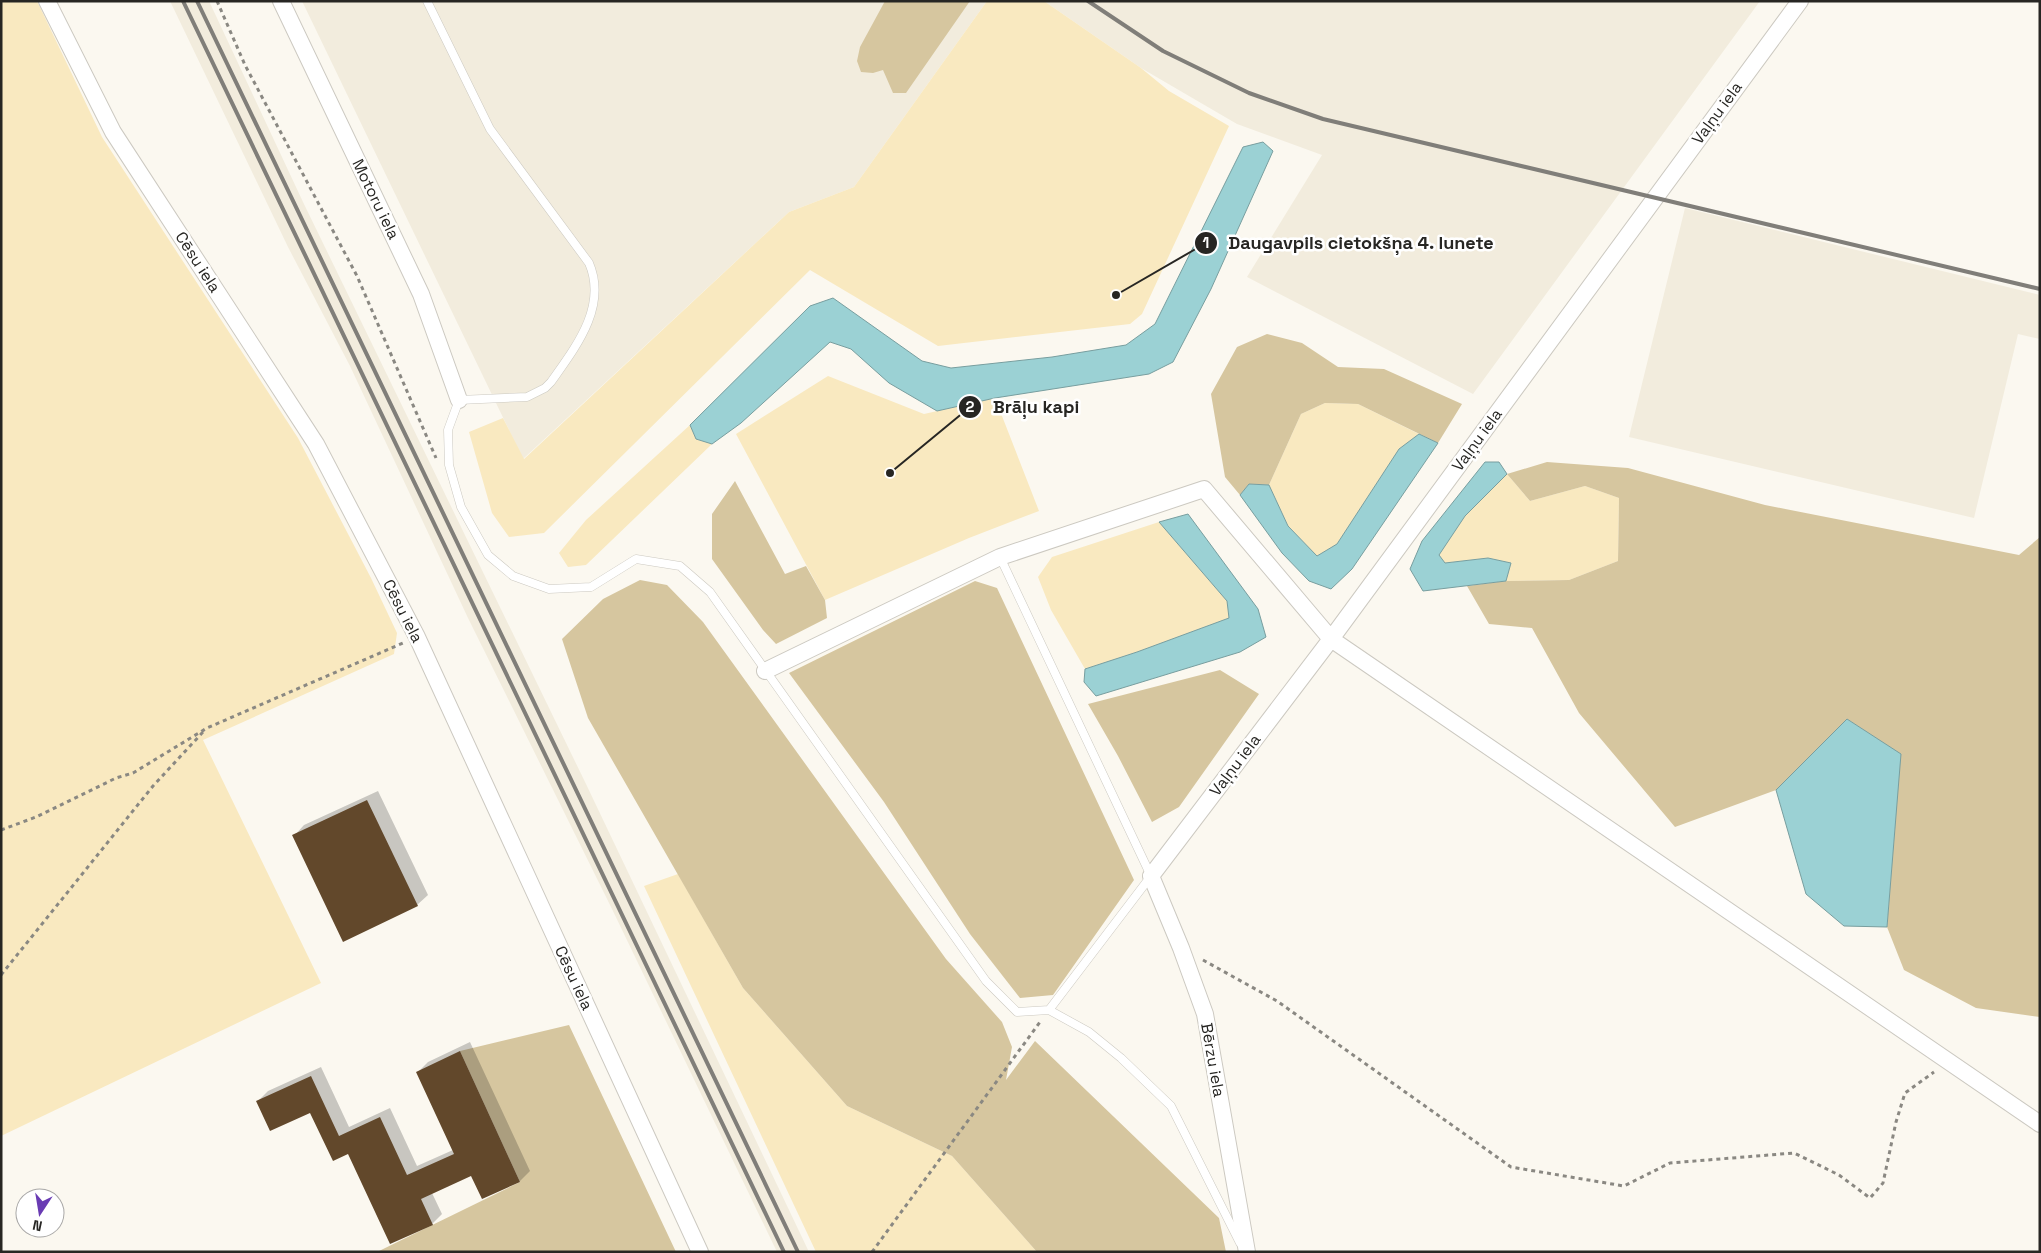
<svg xmlns="http://www.w3.org/2000/svg" width="2041" height="1253" viewBox="0 0 2041 1253" font-family="'Space Grotesk',sans-serif">
  <rect width="100%" height="100%" fill="#fbf8f0"/>
  <path fill="#f2ecdd" d="M170,1H209L303,202L586,784L809,1252H777L612,909L468,618L350,366L288,247Z
    M302,1H987L854,187L789,212L523,459Z
    M1044,1H1760L1473,394L1247,277L1322,155L1237,124L1141,68Z
    M1685,208L2040,295V339L2018,334L1974,518L1629,437Z"/>
  <path fill="#f9e9c0" d="M1,1H37L102,137L298,438L371,578L397,633L394,654L203,740L321,983L1,1136Z
    M987,1H1044L1141,68L1169,91L1229,126L1142,314L1130,324L938,346L810,270L544,533L509,537L492,513L469,432L503,418L524,459L789,212L854,187Z
    M828,376L924,414L995,398L1039,511L969,538L825,600L736,434Z
    M1325,403L1358,404L1419,434L1399,449L1337,544L1317,556L1288,526L1269,485L1301,414Z
    M690,425L696,439L712,444L586,565L568,567L559,553L586,520Z
    M1507,474L1530,501L1585,486L1619,498L1618,561L1569,580L1506,581L1511,563L1488,558L1444,563L1439,555L1465,516Z
    M1159,522L1227,601L1229,618L1137,652L1085,669L1051,610L1038,577L1052,557Z
    M678,874L743,988L847,1106L952,1156L1037,1252H816L644,886Z"/>
  <path fill="#d6c69f" d="M885,1H970L906,93H893L883,70L873,73L861,72L857,61L860,47Z
    M1267,334L1302,343L1338,367L1384,369L1462,404L1438,443L1358,404L1325,403L1301,414L1269,485L1249,484L1240,495L1225,477L1211,394L1237,347Z
    M1547,462L1628,468L1765,505L2019,555L2040,537V1017L1976,1008L1904,970L1887,927L1900,754L1847,719L1776,790L1675,827L1579,713L1532,628L1489,624L1467,586L1506,581L1569,580L1618,561L1619,498L1585,486L1530,501L1507,474Z
    M735,481L785,574L806,566L825,600L827,618L776,644L763,630L712,559V514Z
    M640,580L667,585L703,622L946,959L1002,1022L1012,1047L1006,1080L1035,1041L1219,1218L1226,1252H1037L952,1156L847,1106L743,988L588,718L562,639L603,599Z
    M975,581L997,588L1134,880L1053,995L1020,998L970,934L884,802L789,673Z
    M1220,670L1259,694L1179,807L1152,822L1118,756L1088,704Z
    M569,1025L676,1252H377L520,1182L460,1051Z"/>
  <path fill="#9bd1d4" stroke="#789e9f" d="M1263,142L1273,151L1211,289L1173,362L1149,374L995,398L937,411L889,383L851,349L830,342L741,423L712,444L696,439L690,425L810,306L833,298L922,361L951,368L1052,357L1126,345L1155,324L1243,147Z
    M1419,434L1438,443L1352,569L1331,589L1309,581L1282,553L1240,495L1249,484L1269,485L1288,526L1317,556L1337,544L1399,449Z
    M1485,462H1499L1507,474L1465,516L1439,555L1445,563L1488,558L1511,563L1506,581L1423,591L1410,569L1422,541Z
    M1188,514L1258,609L1266,637L1240,652L1096,696L1084,682L1085,669L1137,652L1229,618L1227,601L1159,522Z
    M1847,719L1901,754L1887,927L1844,926L1806,894L1776,790Z"/>
  <path fill="#0003" d="M378,791L428,895L417,905L294,836L304,825Z
    M470,1042L530,1171L520,1181L483,1198L472,1174L432,1193L442,1214L432,1224L349,1153L311,1111L258,1101L268,1091L321,1067L349,1127L390,1108L417,1166L453,1150L418,1072L428,1062Z"/>
  <path fill="#62482b" d="M367,800L418,906L343,942L292,835Z
    M460,1051L520,1182L482,1199L471,1176L421,1199L433,1225L390,1244L348,1154L333,1161L310,1113L270,1131L256,1101L311,1076L339,1136L380,1117L407,1175L454,1154L416,1072Z"/>
  <g fill="none" stroke-linecap="round" stroke-linejoin="round">
    <defs>
      <path id="lane" d="M427,1L490,129L589,263C608,307 575,348 551,382L545,388L527,397L459,400L448,430L449,465L461,507L488,555L513,576L549,589L591,587L636,559L680,566L710,592L986,981L1017,1012L1049,1010L1089,1032L1121,1058L1171,1106L1240,1243
        M1000,557L1151,876L1049,1010"/>
      <path id="street" d="M47,1L113,132L316,444L417,637L700,1252
        M281,1L421,294L459,400
        M765,671L1000,557L1204,489L1331,639L2040,1124
        M1247,1252L1205,1014L1181,948L1151,876L1331,639L1800,1"/>
    </defs>
    <use href="#lane" stroke="#ccc9c1" stroke-width="9"/>
    <use href="#street" stroke="#ccc9c1" stroke-width="18"/>
    <path stroke="#8a8882" stroke-width="3" stroke-dasharray="4 4" stroke-linecap="butt" d="M217,1L245,65L357,276L436,458
      M1,830L36,817L116,778L133,773L207,728L403,643
      M1203,960L1277,1001L1511,1167L1624,1186L1670,1163L1794,1153L1839,1175L1870,1198L1883,1183L1896,1122L1905,1093L1934,1072
      M1,975L153,786L203,732
      M872,1252L1040,1022"/>
    <use href="#lane" stroke="#fff" stroke-width="8"/>
    <use href="#street" stroke="#fff" stroke-width="16"/>
    <path stroke="#807e79" stroke-width="4" d="M183,1L784,1252
      M197,1L798,1252
      M1088,1L1163,51L1249,93L1323,119L2040,289"/>
  </g>
  <g text-anchor="middle" dominant-baseline="central" stroke-width="5" stroke-linejoin="round" paint-order="stroke">
    <g font-size="16" fill="#272623" stroke="#fff">
      <text transform="translate(1717 113) rotate(-54)">Vaļņu iela</text>
      <text transform="translate(376 199) rotate(64)">Motoru iela</text>
      <text transform="translate(198 262) rotate(57)">Cēsu iela</text>
      <text transform="translate(1477 440) rotate(-54)">Vaļņu iela</text>
      <text transform="translate(403 611) rotate(63)">Cēsu iela</text>
      <text transform="translate(1235 765) rotate(-53)">Vaļņu iela</text>
      <text transform="translate(574 978) rotate(65)">Cēsu iela</text>
      <text transform="translate(1213 1060) rotate(80)">Bērzu iela</text>
    </g>
  </g>
  <path fill="none" stroke="#272623" stroke-width="2" d="M1116 295L1206 243M890 473L970 407"/>
  <g fill="#272623" stroke="#fff" stroke-width="2">
    <circle cx="1116" cy="295" r="5"/>
    <circle cx="890" cy="473" r="5"/>
    <circle cx="1206" cy="243" r="12"/>
    <circle cx="970" cy="407" r="12"/>
  </g>
  <g font-size="15" text-anchor="middle" font-weight="bold" fill="#fff">
    <text x="1206" y="248">1</text>
    <text x="970" y="412">2</text>
  </g>
  <g font-size="18" text-anchor="middle" font-weight="bold" fill="#272623" stroke="#fff" stroke-width="5" stroke-linejoin="round" paint-order="stroke">
    <text x="1361" y="249">Daugavpils cietokšņa 4. lunete</text>
    <text x="1036" y="413">Brāļu kapi</text>
  </g>
  <rect width="2041" height="1253" fill="none" stroke="#272623" stroke-width="5"/>
  <g transform="translate(40 1213) rotate(192)"><circle r="24" fill="#ffffff" stroke="#a9a8a7"/>
  <path d="M0-4L9 19L0 12L-9 19Z" fill="#693bb3"/>
  <text y="-8" font-size="14" font-weight="bold" text-anchor="middle" fill="#272623">N</text>
  </g>
</svg>
